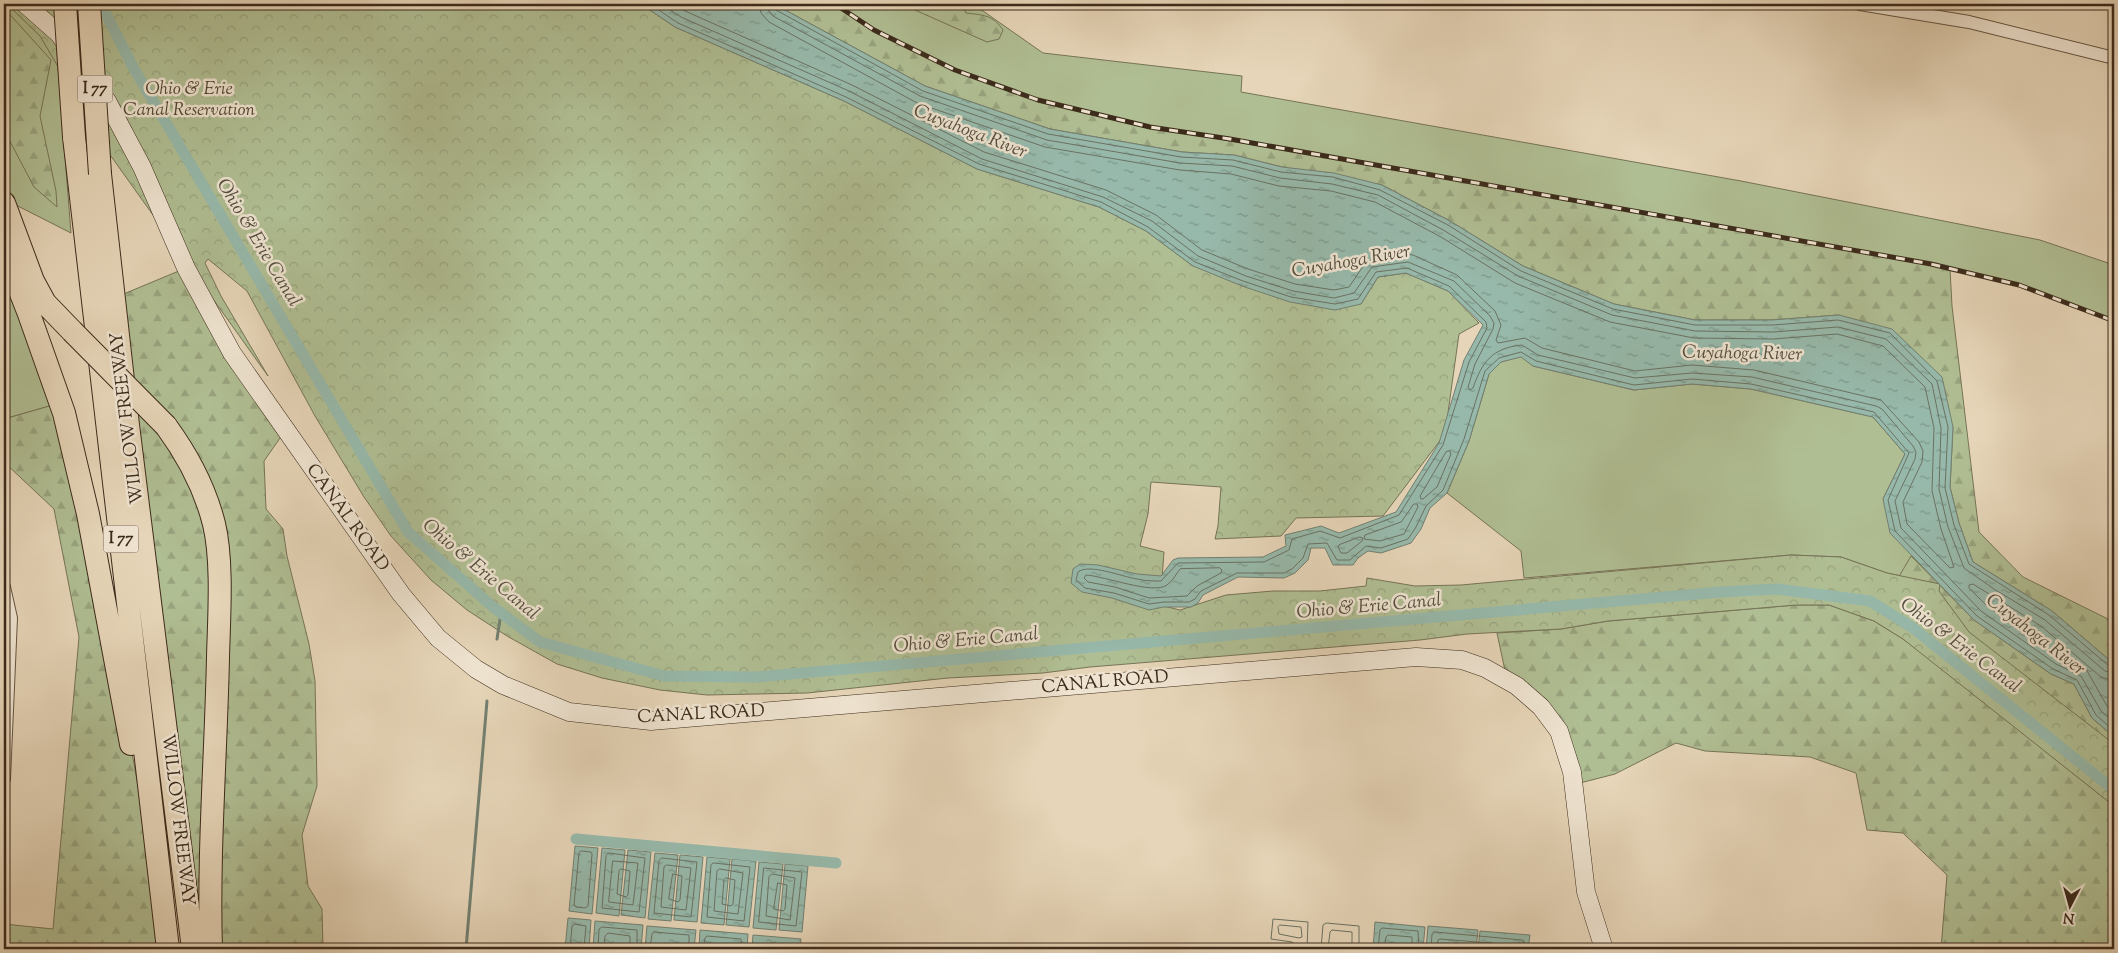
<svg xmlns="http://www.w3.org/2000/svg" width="2118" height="953" viewBox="0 0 2118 953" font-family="'Sorts Mill Goudy',serif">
  <defs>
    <pattern id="forest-firs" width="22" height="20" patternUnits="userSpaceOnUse" patternTransform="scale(1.25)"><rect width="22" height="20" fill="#b0be93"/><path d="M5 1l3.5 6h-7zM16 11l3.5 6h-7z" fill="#98a37e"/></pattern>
    <pattern id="park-crowns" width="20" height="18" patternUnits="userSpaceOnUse" patternTransform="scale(1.25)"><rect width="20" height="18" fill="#b0be93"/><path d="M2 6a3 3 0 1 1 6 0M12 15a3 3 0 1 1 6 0" fill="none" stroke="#98a37e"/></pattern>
    <pattern id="water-ripples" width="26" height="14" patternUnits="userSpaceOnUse" patternTransform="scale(1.25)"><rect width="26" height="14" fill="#97b9ab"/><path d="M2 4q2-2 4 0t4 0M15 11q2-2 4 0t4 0" fill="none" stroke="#7c978a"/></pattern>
  </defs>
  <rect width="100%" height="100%" fill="#e6d5b8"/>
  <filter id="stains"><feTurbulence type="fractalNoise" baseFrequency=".004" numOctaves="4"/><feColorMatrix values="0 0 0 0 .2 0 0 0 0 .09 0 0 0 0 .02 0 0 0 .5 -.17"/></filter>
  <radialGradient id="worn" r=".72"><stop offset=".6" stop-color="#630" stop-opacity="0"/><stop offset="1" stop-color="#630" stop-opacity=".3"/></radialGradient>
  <path fill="#b0be93" stroke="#767457" d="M4,4H53L71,233L4,199Z
    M835,4H973L1043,53L1242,76L1241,92L1741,181L2040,240L2114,265V321L2019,285L1931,264L1150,127C1113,118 1075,111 1038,100C966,78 897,45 835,4Z
    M4,250L60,403L4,419Z
    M1521,356L1533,366L1634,390L1692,384L1751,389L1873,417L1905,454L1883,499L1940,584L1887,573L1841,557L1791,555L1524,578L1521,551L1447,493L1469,441L1489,374L1501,362Z"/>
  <path fill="url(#forest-firs)" stroke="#767457" d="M774,4H835L874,30L955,70L1038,100L1150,127L1857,250L1950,269L1952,306L1979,532L2023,577L2114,622V664L2052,611L1973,562L1959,523L1950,487L1953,427L1839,315L1772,320H1695L1614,304L1523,266L1450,221L1382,185L1282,167L1234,155L1182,152L1050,129L925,86Z
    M905,4H962L966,13C983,15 993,15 1003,30L999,39L987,42L915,10Z
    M4,8L51,60L40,116L56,191L57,207L34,187L4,130Z
    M186,268L285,431L264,461L266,509L283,529L287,556L309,644L315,681L317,786L302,835L308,886L322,909L323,949H193L114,298Z
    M60,403L88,514L168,949H4V924L53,929L79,637L54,509L4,462V419Z
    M1911,556L1974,620L2051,674L2074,684L2092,718L2114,737V772L1887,597Z
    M1796,605H1829L1874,621L1903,639L1941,668L2114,806V949H1941L1947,875L1903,833L1867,830L1856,773L1810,757L1705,751L1676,743L1615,774L1576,784L1559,731L1507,680L1497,633L1561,629L1608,621Z"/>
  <path fill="url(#park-crowns)" stroke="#767457" d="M7,4H641L675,27L844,101L977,169L1099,207L1146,231L1193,266L1361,304L1378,277L1406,273L1448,291L1479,323L1459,334L1445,434L1383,516L1296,518L1281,536L1215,539L1218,526L1221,487L1151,482L1148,514L1140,546L1164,552L1160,605L1180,610L1226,595L1273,591H1320L1366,586L1367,578L1415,586L1461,585L1791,555L1841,557L1887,573L1940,584L1939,591L1969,632L2114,744V806L1903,639L1874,621L1829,605H1796L1608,621L1561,629L1467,634L1420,640L1090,667L1043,673L948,678L807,693L707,695L660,690L602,678L557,664L507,636L467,610L431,580L391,536L364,497L315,416L247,291L208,259L205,263L221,296L268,376L108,152L40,36Z"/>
  <path fill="url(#water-ripples)" stroke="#738071" d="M641,4H774L925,86L1050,129L1182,152L1234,155L1282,167L1334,173L1382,185L1450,221L1523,266L1614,304L1695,320H1772L1839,315L1892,329L1942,377L1953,427L1950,487L1959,523L1973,562L2052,611L2114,664V737L2092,718L2074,684L2051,674L1974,620L1890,533L1883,499L1905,454L1873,417L1751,389L1692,384L1634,390L1533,366L1521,357L1501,362L1489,374L1469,441L1447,493L1430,508L1421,529L1411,543L1381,553L1368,551L1358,558L1353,565H1333L1325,548H1311L1308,560L1295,573L1284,578L1238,577L1203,595L1198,603L1191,607H1164L1149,610L1112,598L1082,592L1071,583L1073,569L1080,564L1098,565L1137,574L1161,576L1173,560L1178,558L1263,557L1286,546L1285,535L1321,526L1339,533L1396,512L1439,443L1464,360L1483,325L1448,291L1406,273L1378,277L1361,304L1335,310L1290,302L1242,286L1193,266L1146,231L1099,207L977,169L844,101L675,27Z
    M575,846L598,848L592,914L569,911Z
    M602,848L625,850L619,916L596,913Z
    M628,850L651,852L645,918L621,915Z
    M655,853L678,855L671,921L648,919Z
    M680,855L703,857L697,922L674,920Z
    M707,857L730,859L724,925L701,923Z
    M732,859L756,861L749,927L726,925Z
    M759,862L783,864L776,930L753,928Z
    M785,864L808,866L802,932L779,930Z
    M568,918L591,920L589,949H565Z
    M595,921L643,925L641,949H593Z
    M1375,922L1425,927L1423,949H1373Z
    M647,926L696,930L694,949H645Z
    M1428,926L1478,930L1476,949H1426Z
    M700,930L748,934L747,949H699Z
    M1480,931L1530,935L1528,949H1478Z
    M753,935L801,939L800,949H752Z"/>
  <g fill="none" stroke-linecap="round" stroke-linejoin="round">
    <path stroke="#6a7263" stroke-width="1" d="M650,4L678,23L846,97L979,164L1101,202L1148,227L1195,262L1243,281L1291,297L1335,304L1358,299L1376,272L1407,268L1449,286L1486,322L1487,328L1469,362L1443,445L1399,515L1340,538L1320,531L1292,539L1289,550L1264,562L1178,563L1161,581C1153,581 1145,581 1137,579C1123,577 1089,563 1078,572L1076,580L1085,588L1114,593L1149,604L1164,602H1189L1195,599L1201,591L1237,573H1284L1292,569L1303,558L1308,544L1327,543L1337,560H1350L1366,546L1381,548L1408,539L1416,527L1426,506L1443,490L1464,439L1485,371L1499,358L1521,352L1536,361L1634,385L1692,379L1751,384L1874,412L1909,453L1888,500L1895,531L1977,616L2053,669L2077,680L2096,715L2114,731
      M661,4L681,17L849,91L982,159L1103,197L1152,221L1198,256L1246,276L1293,291L1334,298L1354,293L1372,267L1408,262L1454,281L1490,316L1494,323L1493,329L1475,364L1468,387L1470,390L1473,388C1482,362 1492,348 1522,345L1538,355L1635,378L1692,373L1752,377L1876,406L1882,409L1913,446L1916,452L1915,459L1895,501L1901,528L1981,611L2056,664L2081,676L2101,711L2114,722
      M674,4L685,11L852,85L984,152L1106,190L1156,215L1202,250L1248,269L1295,284L1334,290L1349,287L1364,265L1370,260L1404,254L1413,255L1457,275L1495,311L1501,325L1496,340L1498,343L1525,338L1542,348L1635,371L1692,365L1754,370L1881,400L1919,442L1923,451L1922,462L1903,502L1907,524L1950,568L1954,567L1941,529L1932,491L1934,428L1925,387L1883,346L1837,334L1773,339L1694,338L1610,322L1515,283L1441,237L1375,202L1331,191L1279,186L1231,174L1180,170L1045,147L917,103L769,22L761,13L759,4
      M767,4L768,10L773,16L920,96L1047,140L1180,163L1232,166L1280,178L1332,184L1378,195L1445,231L1518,276L1612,315L1695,331L1773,332L1838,327L1886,339L1932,384L1941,428L1939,489L1948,527L1964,568L1994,589L2045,620L2105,671L2114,673
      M773,4L776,10L923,91L1048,134L1181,157L1233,160L1281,172L1333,177L1380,190L1448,225L1521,271L1613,309L1695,325H1773L1838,320L1890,333L1937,381L1948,427L1945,488L1954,525L1969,564L2049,615L2109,666L2114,667
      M1450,451L1451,454L1437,487L1423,499H1421L1420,496L1446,452Z
      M1414,504H1417L1418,507L1404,534L1380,541L1364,539L1365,535L1401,522Z
      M1360,537L1363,538L1362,541L1347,553H1341L1338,547L1339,545Z
      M1220,568L1222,570L1221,573L1197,586L1187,596L1149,598L1115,587L1088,582L1084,578L1086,575C1104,576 1154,595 1167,585C1173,581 1176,574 1180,569Z
      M2114,681L2101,677L2041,626L1973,584L1969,585V588L1987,606L2060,657L2086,669L2107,706L2114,713
      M581,851L591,852L592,854L588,906L585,908L576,907L574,905L579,853Z
      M609,853L645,858L639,912L602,908L606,856Z
      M662,858L697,862L691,917L654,913L659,861Z
      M613,861L638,863L633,905L609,902Z
      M714,863L750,867L744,921L707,917L711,865Z
      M667,865L691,868L686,910L661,907L664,867Z
      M764,868L802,872L796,926L759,922Z
      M621,869L630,871L628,895L626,897L617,894L619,871Z
      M720,869L743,873L738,914L714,911L717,871Z
      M673,874L682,876L680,900L678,902L669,899Z
      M772,874L795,878L790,920L766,916L769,877Z
      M726,878L735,880L733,904L731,906L722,904L724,880Z
      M778,883L787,885L785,909L783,911L774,909Z
      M1280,925L1301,927L1302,937L1299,938L1279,934L1278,927Z
      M570,949L572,926L575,924L586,926L584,949
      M598,949L599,929L602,927L637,930V949
      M604,949L605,936L608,933L630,936V949
      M650,949L652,934L654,932L689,935V949
      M703,949L705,938L707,936L741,939L742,949
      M1297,949L1296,945L1292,942L1271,939L1273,919L1308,922L1307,949
      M1321,949L1323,925L1326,923L1359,926V949
      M1328,949L1330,932L1332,930L1352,932V949
      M1378,949L1380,930L1382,928L1418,931L1419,949
      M1384,949L1386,937L1388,935L1412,937V949
      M1431,949L1432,934L1435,932L1522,940L1524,941V949
      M1437,949L1438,940L1440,939L1515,945L1517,949"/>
    <path stroke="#738071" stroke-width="3" d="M497,639L501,613
      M466,949L487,701"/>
    <path stroke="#97b9ab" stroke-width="11" d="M101,4L133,67L408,532L493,607L540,642L664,676L756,677L1721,592L1777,589L1870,601L1913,628L2114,790
      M576,839L836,863"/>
    <defs>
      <path id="street" d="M1860,4L1969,22L2114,58
        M4,587L11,618L4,779"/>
      <path id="secondary" d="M25,4L59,34L107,101L142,167L186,268L232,353L401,594L438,638L476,669L503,685L569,712L651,721L1416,657L1462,660L1485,668L1517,686L1541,707L1559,731L1572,772L1586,892L1604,949"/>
      <path id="highway" d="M74,137L168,949
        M100,174L128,425L193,949
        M4,203L33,281L45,303L72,331
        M4,250L29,314L64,413L88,514L131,744
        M166,426C188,456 205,488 214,524C223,561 219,618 218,657C216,754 208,852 211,949"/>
    </defs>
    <use href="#street" stroke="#665642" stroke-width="14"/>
    <use href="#secondary" stroke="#3c2b1b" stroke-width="19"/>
    <use href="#highway" stroke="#3c2b1b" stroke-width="24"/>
    <use href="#street" stroke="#efe4d1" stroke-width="12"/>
    <use href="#secondary" stroke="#efe4d1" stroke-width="18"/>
    <use href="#highway" stroke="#e6d5b8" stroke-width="22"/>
    <defs>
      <path id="rail" d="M835,4L874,30L955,70L1038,100L1150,127L1230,139L1931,264L2019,285L2114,321"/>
    </defs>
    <use href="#rail" stroke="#3c2b1b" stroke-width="5"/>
    <use href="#rail" stroke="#efe4d1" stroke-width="3" stroke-dasharray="9" stroke-linecap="butt"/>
    <defs>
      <path id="highway-bridge" d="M65,4L74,137
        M89,4L100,174
        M72,331L166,426"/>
    </defs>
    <use href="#highway-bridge" stroke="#3c2b1b" stroke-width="24" stroke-linecap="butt"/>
    <use href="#highway-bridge" stroke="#e6d5b8" stroke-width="22"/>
  </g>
  <g text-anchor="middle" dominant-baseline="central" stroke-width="5" stroke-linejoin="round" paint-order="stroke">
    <g fill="#efe4d1" stroke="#726252" stroke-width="1">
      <rect x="77.5" y="75.5" width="35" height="27" rx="4"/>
      <rect x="103.5" y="525.5" width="35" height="27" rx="4"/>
    </g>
    <g font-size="16" font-weight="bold" fill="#3c2b1b">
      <text x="95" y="89">I 77</text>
      <text x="121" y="539">I 77</text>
    </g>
    <g font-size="18" font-style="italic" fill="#534833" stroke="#efe4d1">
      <text x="189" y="90">Ohio &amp; Erie<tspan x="189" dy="21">Canal Reservation</tspan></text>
    </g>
    <g font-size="18" fill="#3c2b1b" stroke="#efe4d1">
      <text transform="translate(128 418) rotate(-97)">WILLOW FREEWAY</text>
      <text transform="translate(347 518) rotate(54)">CANAL ROAD</text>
      <text transform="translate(1105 683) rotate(-5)">CANAL ROAD</text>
      <text transform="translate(701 715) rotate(-3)">CANAL ROAD</text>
      <text transform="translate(177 820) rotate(83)">WILLOW FREEWAY</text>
    </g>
    <g font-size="19" font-style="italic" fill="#534e3f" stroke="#efe4d1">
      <text transform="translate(970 132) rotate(21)">Cuyahoga River</text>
      <text transform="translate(258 243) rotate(59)">Ohio &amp; Erie Canal</text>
      <text transform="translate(1351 262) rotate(-10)">Cuyahoga River</text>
      <text transform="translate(1742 354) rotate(1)">Cuyahoga River</text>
      <text transform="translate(480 570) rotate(40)">Ohio &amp; Erie Canal</text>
      <text transform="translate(1369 607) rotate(-5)">Ohio &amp; Erie Canal</text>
      <text transform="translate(2035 635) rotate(38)">Cuyahoga River</text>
      <text transform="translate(966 641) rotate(-5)">Ohio &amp; Erie Canal</text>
      <text transform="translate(1960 646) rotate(37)">Ohio &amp; Erie Canal</text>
    </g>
  </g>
  <rect width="2118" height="953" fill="none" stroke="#e6d5b8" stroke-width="20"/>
  <rect x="5" y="5" width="2108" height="943" fill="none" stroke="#3c2b1b" stroke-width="2.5"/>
  <rect x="10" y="10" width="2098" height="933" fill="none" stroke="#3c2b1b"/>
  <g transform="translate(2070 906) rotate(186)" stroke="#efe4d1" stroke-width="4" paint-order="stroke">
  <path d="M0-4L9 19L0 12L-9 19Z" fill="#3c2b1b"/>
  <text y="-8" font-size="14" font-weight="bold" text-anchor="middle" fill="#3c2b1b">N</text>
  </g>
  <rect width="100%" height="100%" filter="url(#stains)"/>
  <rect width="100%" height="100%" fill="url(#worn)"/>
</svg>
